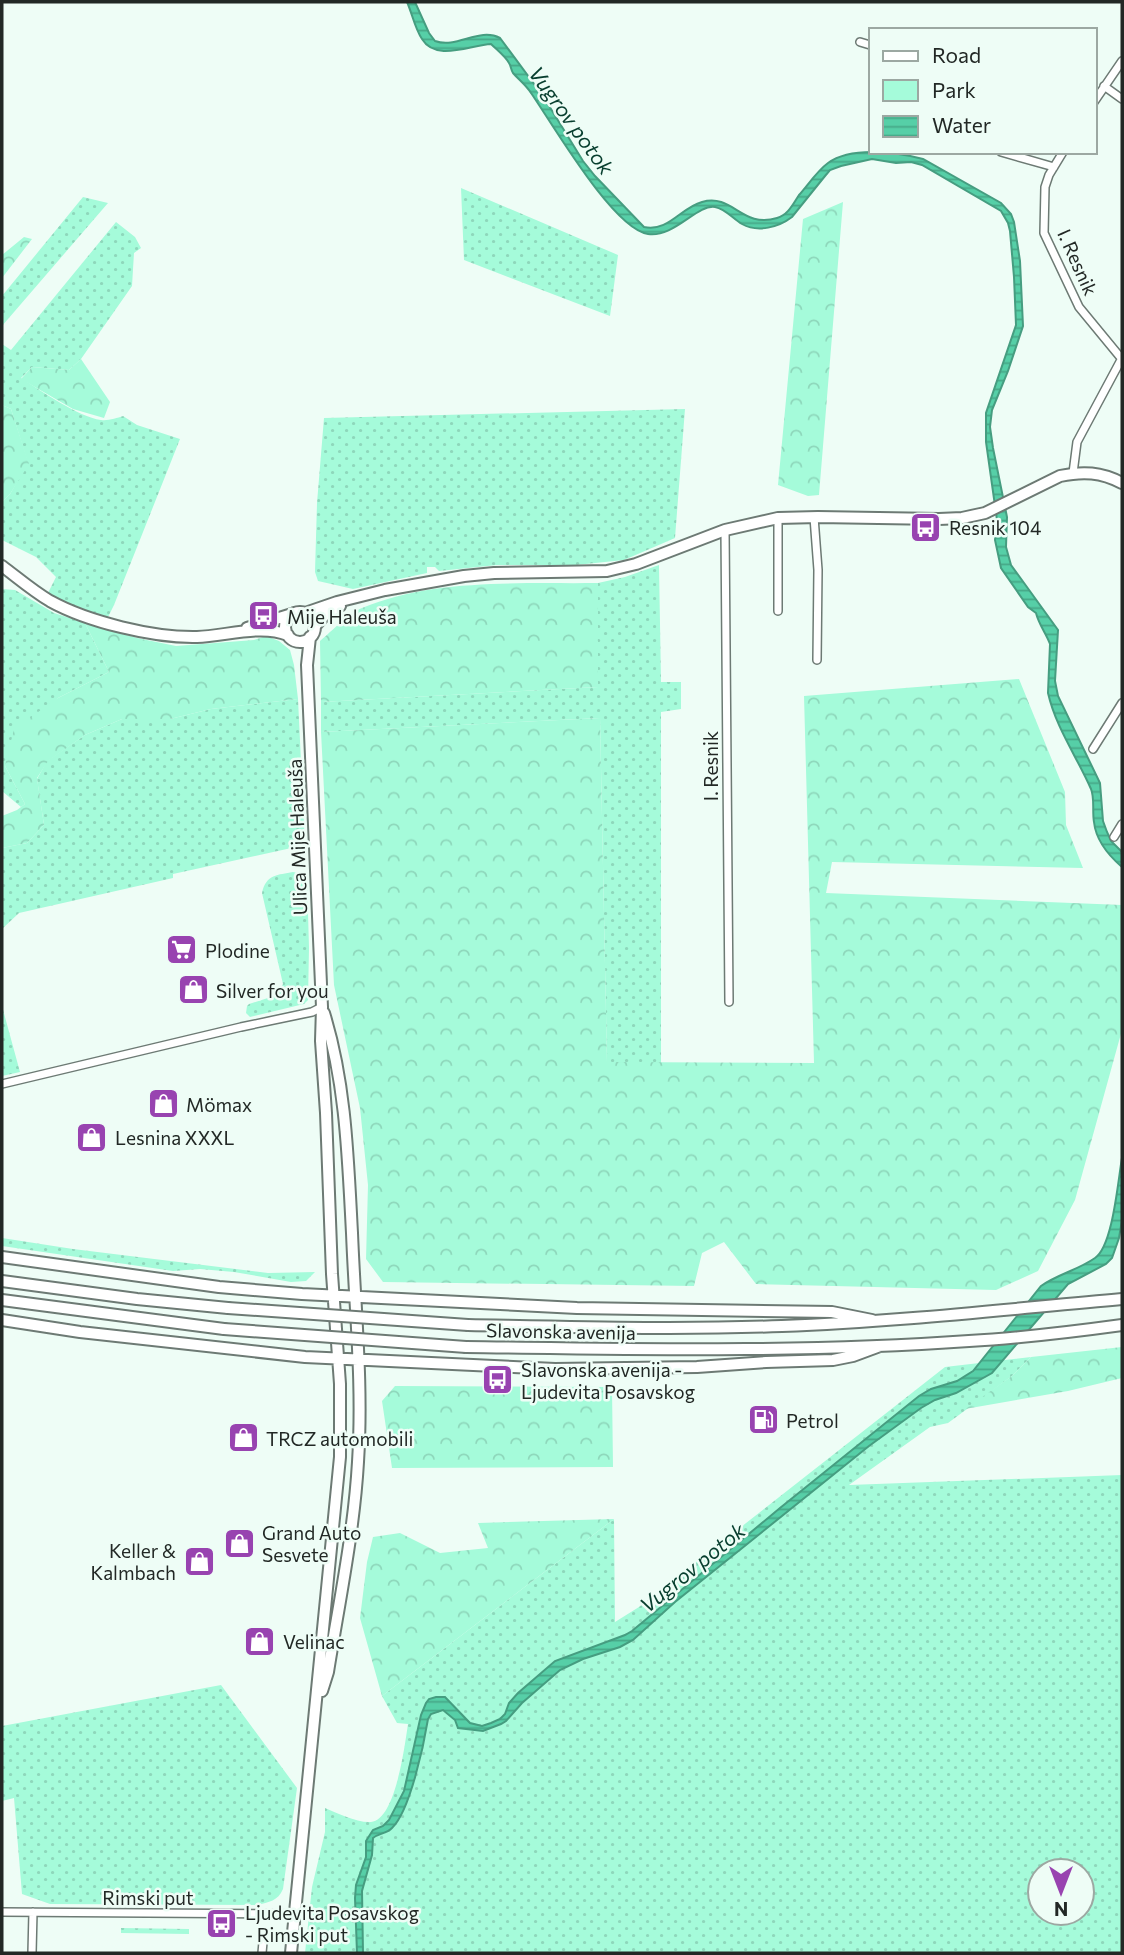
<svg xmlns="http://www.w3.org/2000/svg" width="1124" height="1955" viewBox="0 0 1124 1955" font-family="Commissioner,sans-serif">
  <defs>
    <pattern id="green-dots" width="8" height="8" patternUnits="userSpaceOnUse" patternTransform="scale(1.75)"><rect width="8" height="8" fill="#a5fbda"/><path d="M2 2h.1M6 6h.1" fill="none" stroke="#8ed7bb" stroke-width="1.8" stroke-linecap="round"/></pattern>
    <pattern id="forest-crowns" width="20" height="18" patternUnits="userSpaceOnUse" patternTransform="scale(1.75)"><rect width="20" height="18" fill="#a5fbda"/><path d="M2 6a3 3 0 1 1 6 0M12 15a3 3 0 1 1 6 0" fill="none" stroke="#8ed7bb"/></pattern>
    <pattern id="water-rules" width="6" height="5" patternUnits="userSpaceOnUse" patternTransform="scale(1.75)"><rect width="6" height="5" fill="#56cfa7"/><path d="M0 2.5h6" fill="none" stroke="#47a888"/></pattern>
  </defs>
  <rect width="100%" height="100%" fill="#eefdf6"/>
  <path fill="url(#green-dots)" fill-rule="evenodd" d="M461,188L618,255L610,316L464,260Z
    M83,197L108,203L2,326V296Z
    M116,222L135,237L141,248L134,253L132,286L81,359L69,370L32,367L21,378C42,391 78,417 101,420C108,421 117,418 123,416L137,425L180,439L114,605L108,617C86,612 67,605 48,593L56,577L36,557L2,540V502L10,494L28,463L11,409L2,405V344L11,350Z
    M685,409L675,538L624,560L576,565H497L439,571L435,567H427V573L353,589L318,581L315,572L317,503L324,418Z
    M659,565L661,682H681V709L661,712V1063H607L600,718L321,732V702L598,687V583L625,577Z
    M2,589L15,590L54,613L85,623L109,672L58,698L5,766L25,804L21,807L2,791Z
    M298,699L305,845L173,874V878L19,913L2,929V848L27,843L44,825L37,779L47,761L85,735L122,719H170L211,709Z
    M293,872L302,874L307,877L309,948L308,1000L304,1004L250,1017L246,1013L247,1006L249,1004L277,995L283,984L262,893C266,874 278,875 293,872Z
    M2,1006L20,1072L2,1076Z
    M2,1238L73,1249L268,1273L315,1272L306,1281L291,1282L234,1272L200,1269L173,1271L2,1246Z
    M1031,1357L1012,1376L948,1423L930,1427L849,1485L1122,1475V1953H305L312,1887L325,1832V1808C337,1813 357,1823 371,1822C396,1820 405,1743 408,1724L397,1723L382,1696L614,1519L615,1622L639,1607L945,1367ZM1040,1871H1082V1913H1040Z
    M221,1685L297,1788L283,1889C278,1901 269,1902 257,1905L50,1904L22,1894L14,1798L2,1801V1726Z
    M121,1928L189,1929V1934L121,1933Z"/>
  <path fill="url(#forest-crowns)" d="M843,202L819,495L808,496L778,485L803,219Z
    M24,237L32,239L2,278V255Z
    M81,359L110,402L104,418L73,409L21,379L32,367L69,370Z
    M2,405L11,409L29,464L10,494L2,502Z
    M598,583V687L321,702L320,641C332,631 349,613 362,608C433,578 522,584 598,583Z
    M85,623L137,638L176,646L254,640L266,636L279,641L290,650L294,665L298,699L211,709L170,719H122L85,735L48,761L37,778L44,825L27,843L2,848V816L17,810L25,804L5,766L14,729L58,698L109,672Z
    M1019,679L1065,792L1066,825L1083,868L832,862L826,893L1122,905V1030L1075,1200L1038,1271L996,1290L756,1284L724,1242L702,1253L694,1286L383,1282L366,1259L368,1185L360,1108L334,985L321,732L600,718L607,1062L814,1063L804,696Z
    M1122,1347V1378L1068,1391L965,1409L1012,1376L1031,1357Z
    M395,1386L612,1387L613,1467L392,1468L382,1401Z
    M614,1519L382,1696L360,1618L367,1562L373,1537L400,1533L440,1553L488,1548L478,1523Z"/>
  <path fill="url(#water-rules)" stroke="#469d80" stroke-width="2" d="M407,2H415L429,33L435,41C457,49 479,27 500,38L543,96L583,161L595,176L644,227C669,232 680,208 702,202C733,193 742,229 777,218C788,215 793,204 799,195C808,185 817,171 828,163C851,146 897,152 923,159L1001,203L1011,214L1014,222L1020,261L1023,326L1008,371L992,410L990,427L993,448L1007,517L1006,547L1011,565L1058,630L1055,681L1058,696L1100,783L1103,821L1107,832L1111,841L1122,852V867C1108,855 1096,841 1094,822C1092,811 1095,799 1091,789C1077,757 1056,728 1048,693L1050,644C1046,633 1039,625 1036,613L1028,607L1001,568L995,540L997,520L986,442V413L1016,325L1014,277L1010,231L1008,223L1001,211L922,165L911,162L896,163L872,159L841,166L830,170L825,176L792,217C779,227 758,233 742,224C733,219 726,209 715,207C697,204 674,238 648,234C613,229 552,123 531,93C526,85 519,80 513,73C511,70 511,66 509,63C505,56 497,50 491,44C470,45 436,62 422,39C415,29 412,13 407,2Z
    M1122,1158V1220L1119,1238L1112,1258L1106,1264L1068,1284L992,1373L956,1393L935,1400L921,1408L869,1446L675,1602L633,1640L620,1647L583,1659L560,1670L522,1703L506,1721L501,1724L483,1731L458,1728L455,1720L443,1710L431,1714L428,1719C424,1744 410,1811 392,1828C386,1834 379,1833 373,1838L372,1855L362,1891L363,1953H357L355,1898L356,1885L366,1857V1841L373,1830L383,1826L389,1820L404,1791L421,1715L426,1703L429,1699L436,1697H445L470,1723L482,1726L491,1723L500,1719L505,1714L509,1703L518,1693L555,1661L625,1635L632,1631L780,1508L919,1396L931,1389L957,1381L973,1371L1041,1286C1058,1274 1078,1270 1095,1258C1113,1246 1118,1180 1122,1158Z"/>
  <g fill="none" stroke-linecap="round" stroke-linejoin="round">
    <defs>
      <path id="street" d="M860,42L870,45
        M1104,86L1122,99
        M1094,102L1122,61
        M1001,152L1054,167
        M1063,152L1049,175L1045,187L1044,233L1079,307L1121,358
        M1073,473L1077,442L1122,358
        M814,517L818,570L817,660
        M778,518V611
        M725,530L729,1002
        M1093,749L1122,703
        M1114,837L1122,824
        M2,1084L241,1027L312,1012L322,1007
        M2,1912L295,1914
        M32,1953L33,1912
        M262,1953L263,1942"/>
      <path id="secondary" d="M2,566C18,578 33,591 50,601C88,622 154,638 197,637C226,636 261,624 288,635
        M285 627a15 15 0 1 1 30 0a15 15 0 1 1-30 0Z
        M305,613L337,602L385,590L464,576L494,573L607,571L636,564L725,530L778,518L818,517L939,519L962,518L985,513L1060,476C1083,471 1101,472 1122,483
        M315,626L325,615L340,606
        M247,628L292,614
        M2,1257L219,1287L302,1294L577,1308L832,1312L872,1320
        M2,1281L137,1299L228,1308
        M2,1300L224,1329
        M2,1320L80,1332L305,1357L555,1369L697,1367L766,1362L833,1360L853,1356L880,1346
        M468,1325C573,1327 678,1330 782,1326C896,1322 1009,1309 1122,1299
        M466,1347C634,1349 802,1353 969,1341C1021,1338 1071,1332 1122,1325
        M322,1691L328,1672C339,1603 354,1532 358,1462C363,1385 355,1310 352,1233C348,1159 346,1084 324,1013
        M291,1953L340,1457V1384L332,1274L326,1113L321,1041L322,1007L307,665L310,637"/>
    </defs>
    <use href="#street" stroke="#6d7a74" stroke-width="10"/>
    <use href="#secondary" stroke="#6d7a74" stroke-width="14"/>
    <use href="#street" stroke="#fff" stroke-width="7"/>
    <use href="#secondary" stroke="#fff" stroke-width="10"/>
    <defs>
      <path id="secondary-bridge" d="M228,1308L468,1325
        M224,1329L466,1347"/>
    </defs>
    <use href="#secondary-bridge" stroke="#6d7a74" stroke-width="14" stroke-linecap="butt"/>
    <use href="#secondary-bridge" stroke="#fff" stroke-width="10"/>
  </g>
  <defs>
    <symbol id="bus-square" viewBox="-11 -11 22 22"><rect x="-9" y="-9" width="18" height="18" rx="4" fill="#9843b0" stroke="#eefdf6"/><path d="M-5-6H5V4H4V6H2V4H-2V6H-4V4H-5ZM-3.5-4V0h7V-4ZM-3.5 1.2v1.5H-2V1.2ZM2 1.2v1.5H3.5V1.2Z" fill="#fff"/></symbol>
    <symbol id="supermarket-square" viewBox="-11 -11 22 22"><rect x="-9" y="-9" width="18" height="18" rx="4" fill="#9843b0" stroke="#eefdf6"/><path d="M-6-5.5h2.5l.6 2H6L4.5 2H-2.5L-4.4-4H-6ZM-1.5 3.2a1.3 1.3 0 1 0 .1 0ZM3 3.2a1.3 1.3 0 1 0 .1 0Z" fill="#fff"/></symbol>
    <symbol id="shop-square" viewBox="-11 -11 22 22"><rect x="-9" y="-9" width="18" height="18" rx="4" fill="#9843b0" stroke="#eefdf6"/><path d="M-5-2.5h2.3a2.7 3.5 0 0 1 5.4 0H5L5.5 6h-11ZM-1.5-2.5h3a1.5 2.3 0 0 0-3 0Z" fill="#fff"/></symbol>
    <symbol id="fuel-square" viewBox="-11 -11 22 22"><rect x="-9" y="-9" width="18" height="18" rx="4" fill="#9843b0" stroke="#eefdf6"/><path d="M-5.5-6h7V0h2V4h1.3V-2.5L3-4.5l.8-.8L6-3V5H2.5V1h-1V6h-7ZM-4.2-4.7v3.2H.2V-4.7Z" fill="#fff"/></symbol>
  </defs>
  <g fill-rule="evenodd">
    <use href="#bus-square" x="908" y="510" width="35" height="35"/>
    <use href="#bus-square" x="246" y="598" width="35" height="35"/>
    <use href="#supermarket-square" x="164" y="932" width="35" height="35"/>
    <use href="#shop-square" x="176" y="972" width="35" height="35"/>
    <use href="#shop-square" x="146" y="1086" width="35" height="35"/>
    <use href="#shop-square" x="74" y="1120" width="35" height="35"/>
    <use href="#bus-square" x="480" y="1362" width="35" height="35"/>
    <use href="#fuel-square" x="746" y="1402" width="35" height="35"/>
    <use href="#shop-square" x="226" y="1420" width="35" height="35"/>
    <use href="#shop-square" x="222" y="1526" width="35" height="35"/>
    <use href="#shop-square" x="182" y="1544" width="35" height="35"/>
    <use href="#shop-square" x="242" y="1624" width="35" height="35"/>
    <use href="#bus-square" x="204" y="1906" width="35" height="35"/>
  </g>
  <g text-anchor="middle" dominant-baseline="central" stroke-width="5" stroke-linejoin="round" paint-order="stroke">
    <g font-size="19" fill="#222825" stroke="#eefdf6">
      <text transform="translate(1078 262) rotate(66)">I. Resnik</text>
      <text transform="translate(710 766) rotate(-90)">I. Resnik</text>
      <text transform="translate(297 837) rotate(-92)">Ulica Mije Haleuša</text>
      <text transform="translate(561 1331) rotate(1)">Slavonska avenija</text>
      <text x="148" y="1897">Rimski put</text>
    </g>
    <g font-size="19" fill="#222825" stroke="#eefdf6" text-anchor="start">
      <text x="949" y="527">Resnik 104</text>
      <text x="287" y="616">Mije Haleuša</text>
      <text x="205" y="950">Plodine</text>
      <text x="216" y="990">Silver for you</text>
      <text x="186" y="1104">Mömax</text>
      <text x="115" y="1137">Lesnina XXXL</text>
      <text x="521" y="1369">Slavonska avenija -<tspan x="521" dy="22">Ljudevita Posavskog</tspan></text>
      <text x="786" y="1420">Petrol</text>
      <text x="266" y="1438">TRCZ automobili</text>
      <text x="262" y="1532">Grand Auto<tspan x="262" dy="22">Sesvete</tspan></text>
      <text x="176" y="1550" text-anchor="end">Keller &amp;<tspan x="176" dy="22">Kalmbach</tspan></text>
      <text x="283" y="1641">Velinac</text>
      <text x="245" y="1912">Ljudevita Posavskog<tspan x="245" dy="22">- Rimski put</tspan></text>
    </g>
    <g font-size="21" font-style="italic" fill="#073e2e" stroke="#eefdf6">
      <text transform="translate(572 120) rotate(54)">Vugrov potok</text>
      <text transform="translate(692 1567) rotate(-39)">Vugrov potok</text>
    </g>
  </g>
  <rect width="1124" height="1955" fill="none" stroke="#222825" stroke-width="7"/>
  <rect x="869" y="28" width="228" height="126" fill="#eefdf6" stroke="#9ca8a2" stroke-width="2"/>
  <rect x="883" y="51" width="35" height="10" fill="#ffffff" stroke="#9ca8a2" stroke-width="2"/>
  <text x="932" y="63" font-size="21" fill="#222825">Road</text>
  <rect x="883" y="80" width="35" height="21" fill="#a5fbda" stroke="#9ca8a2" stroke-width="2"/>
  <text x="932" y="98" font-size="21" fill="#222825">Park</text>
  <rect x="883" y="116" width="35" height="21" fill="url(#water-rules)" stroke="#9ca8a2" stroke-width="2"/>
  <text x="932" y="133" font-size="21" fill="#222825">Water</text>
  <g transform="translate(1061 1892) rotate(180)"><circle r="33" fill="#eefdf6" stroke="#9ca8a2" stroke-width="2"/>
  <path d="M0-5L12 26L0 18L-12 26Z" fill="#9843b0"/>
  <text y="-10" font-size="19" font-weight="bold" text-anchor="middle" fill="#222825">N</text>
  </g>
</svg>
